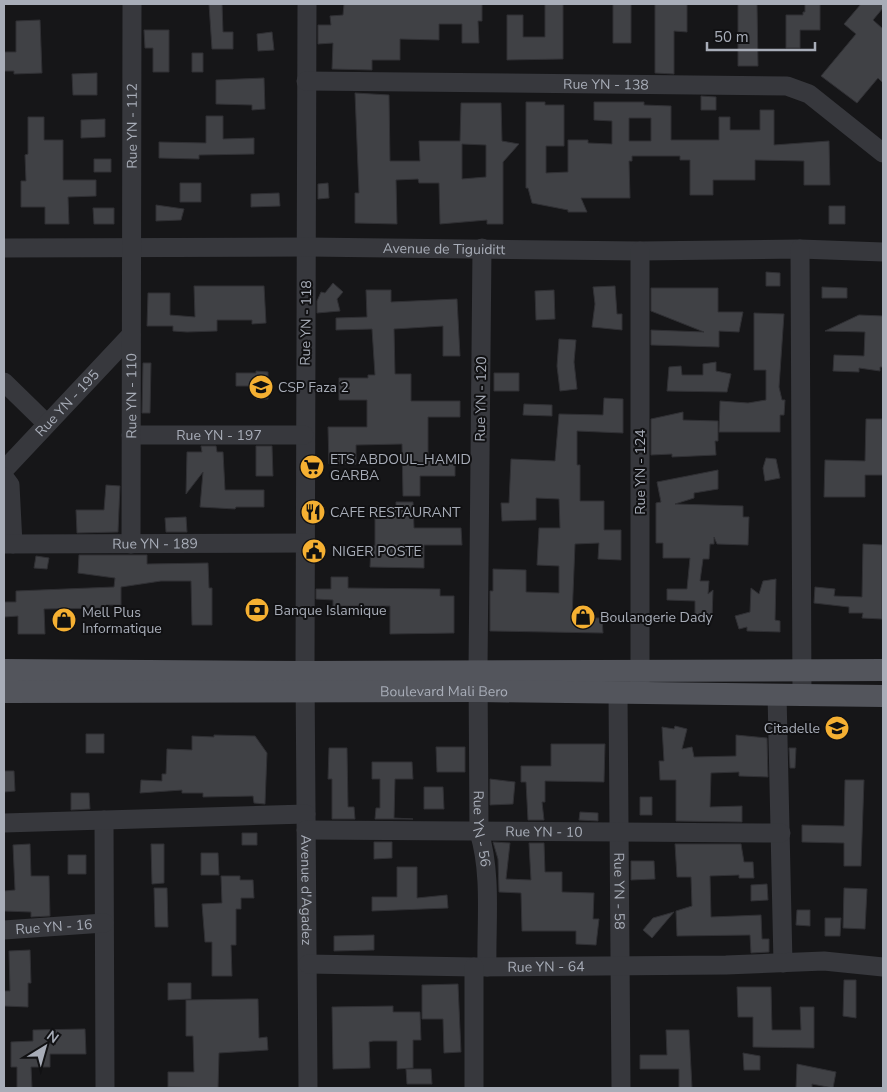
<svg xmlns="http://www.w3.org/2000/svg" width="887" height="1092" viewBox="0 0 887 1092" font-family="'Nunito Sans',sans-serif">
  <rect width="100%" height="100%" fill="#161618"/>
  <path fill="#404145" stroke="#303034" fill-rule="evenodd" d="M209,4H222L223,32H233V49H212Z
    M344,4H482V21H478L479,43H462V24H439V40L400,39V60H372V70L332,69L333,43L318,44V25H331L330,16L343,15Z
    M545,4H563V59L507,60V15H523V37H545Z
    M613,4H631V43H613Z
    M655,4H687V32L674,31V74L655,73Z
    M738,4H757L758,66H738Z
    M805,4H820V30H800V48H786V15H803V12H805Z
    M861,4H883V8L873,20L883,29V83L878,78L857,103L821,76L856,34L844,24Z
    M40,20L42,73L14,74V71H4V52H16V21Z
    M144,30H169V72H153V48H145Z
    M272,32L274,50L258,51L257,34Z
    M192,53H203V72H192Z
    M97,73V95H73L72,74Z
    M264,78L265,109L252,110V105L216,104V80Z
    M355,93L389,95L390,161H420L419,141H460L461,103H501L502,141L519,144L503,162V224H487V220L440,224L439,183H419L418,179L396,180L397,224L355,223V193H359ZM462,144L486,145V177L462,179Z
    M701,96L716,97V110H701Z
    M526,102H545V105H564V146H546V173L568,172V140H588V143L612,144V121L594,120V102H644V105L671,106V140H719V117H730V130H760V110H774V145L829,141L830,185H804V161L755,160V180H713V195H690V160H680V156H632V161H629L630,198H581L587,212H568V210L532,203L528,188H526ZM629,118H651V141H629Z
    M206,116H223V139L254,138V154L199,155V159L159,158V142L206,143Z
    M28,117H44V140H63V180H96V196L68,197L69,224H45V207H21V181H26L25,155L28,154Z
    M105,119V137L81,138V120Z
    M94,159H111V172H94Z
    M180,183H201V202H180Z
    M328,183L329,198L318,199V184Z
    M279,193L280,206L251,207V194Z
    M156,205L184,209L181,220L156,221Z
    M829,206H845V224H829Z
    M93,208H114V224H94Z
    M766,272L780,273V286H766Z
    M333,283L343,292L337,299L340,311L317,313V301L321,292L325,293Z
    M194,286H264L266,323L252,324V320H217V331L187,332L173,331V326H147L148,293H170V315L195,317Z
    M615,286L617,314H622V330L592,327L595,304L593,287Z
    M822,287L847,288V298H822Z
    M651,288H718V312H743L739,332L719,331V347L651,345V330L704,332L651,311Z
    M366,290H391V302L457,299L460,356H443V326L394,329L395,374H411V401H460V417H428V457H455V476H420V496H403L402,444L356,445V464H329L328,427H367V400H339V378H368V375H375L372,329L336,330V318L367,317Z
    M554,290L555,319L536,320L535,291Z
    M754,313L784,314L779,387L782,400H785L784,415H780V432H719L720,401L748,403L766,400V370H754Z
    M859,315L883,316V367H880V371L859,368V372L833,371L834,355L864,356L865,332L825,331Z
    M559,339L576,340L574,362L577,389L560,391L557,366Z
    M716,362V371L731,374L727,392L667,391L669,367L681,366L682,375H703V364Z
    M143,363H151L150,413H142Z
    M256,371L268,372V399H256V386H236V373H256Z
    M494,373H519V391H494Z
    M604,398L623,399V433L577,431V465H580V501H604V530H621V560L598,559L599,543L575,544L572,618H602L603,633L490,631V591H493V569L526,570V592L559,593V566L537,565L539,528H560L559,499L536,498V520L502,521L501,503H509L511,459L555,461L559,414L603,415Z
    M524,404L552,405V416L523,415Z
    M683,412V420L718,421V441H715L716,455L672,457V454L651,455V419Z
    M866,419H882L883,475H865V497H824L825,460L865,461Z
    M201,446H216L217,452H223L225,490H264V507H236L235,509L200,507L203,472L186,494L187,452H202Z
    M256,446H272L273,476H256Z
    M766,458L776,459L780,478L765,481L763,468Z
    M718,470V489L694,493V498L675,504L743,506V517H749L748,545L717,544L714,537V544H710L709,559H703L700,581H709L708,594L713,590L712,619L695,618V601L667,600V589H687L690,558H663V543H656V503L661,502L657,482Z
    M106,485L120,486L118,532L77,533L76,510H104Z
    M396,502H413L414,528H461L462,545H424V568L370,567L371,546H375V506H396Z
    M186,517L187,532H166L165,518Z
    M863,544L882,545V619L862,618L863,613H849V607L814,603L815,587L835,589L834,596L862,597Z
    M79,555H147V564L208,563L209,588H212V625H192L191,581H161L121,587V605H106V608L44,609L45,634H18V616L4,617V602H16V591L114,587L115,578L78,573Z
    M36,556L49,558L47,569L34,568Z
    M331,577H348V588L440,589V596H454V633L390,634V606H333V600L316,599V589H331Z
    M776,579L775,620L780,621V632L747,631V627L739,629L735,616L750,612L751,588L759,594L763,581Z
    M675,726L687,729L682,749L692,747L694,757L736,756V735L767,738L768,777L739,776V772L711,773L710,807L742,806V822L676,821V780H660L659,761H664L662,727L674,729Z
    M86,734H104V753H86Z
    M214,735L255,736L267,753L265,804L254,803L253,796L203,797V793H182V790L140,793L141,780L162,781V774H166L167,749L192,750V736L214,737Z
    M551,744H605L604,782L545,781V802H542L544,820H528L526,782H521V766H551Z
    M436,747H465V772H437Z
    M329,748H347L348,807H354L355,819H332V779H328Z
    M789,748H796L795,768H790Z
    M372,762H412L413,779H395L394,818L413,819H375L376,808H380V779H372Z
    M4,771H14L15,791L4,792Z
    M490,779L515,782L513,804L490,805Z
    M845,780H864L861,866H844V843L802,842V825L844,826Z
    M424,787H443L444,809H424Z
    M71,793H89L90,809L71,810Z
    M640,797H652V815H640Z
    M580,812L598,813V821L579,820Z
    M242,833H257V845H242Z
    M374,842H392V858L374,859Z
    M493,842L510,843L506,879L531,880L529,843H544L545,872H562V892L594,893L593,919H599L596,945L576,944V931H522L521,893L499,892L498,859Z
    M30,844L31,876H49L50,916L31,917V912L4,911V891L15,890L13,845Z
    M151,844H164V883L152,884Z
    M675,844H741L744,862H753L754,878H739V875L710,876L711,917L761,915L762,939H769V952L751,953L750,935L677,936L676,911L692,906L691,877H677Z
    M201,853H218L219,875H201Z
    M68,855H86V874H68Z
    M631,861H654L655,879L631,880Z
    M397,867H417V898L447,895L448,908L372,911V897H397Z
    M221,876H240V880H253L254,898H241V909H236V945H231L232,976H212V942H205L202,904L222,903Z
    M767,884L768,900L751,901V885Z
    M154,888H167L168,927H155Z
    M844,888L867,889L865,929L843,928Z
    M797,910H810V926L796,925Z
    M674,912L652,938L643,930L653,918Z
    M825,918H841L840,936H825Z
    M374,935V950L334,951V936Z
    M30,950L31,983H28V1007L4,1006V991H10L9,951Z
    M844,980H856V1018L843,1016Z
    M168,983H191V999L168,1000Z
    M458,984L461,1052L444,1053L443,1019H422V985Z
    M737,987H771L772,1030H801L800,1007H814V1048L753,1047V1017H738Z
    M247,999H258L259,1038L267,1037L268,1050L219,1053L218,1088L168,1087V1072H194L193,1036H186V1000Z
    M393,1006V1012H420L421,1040H413V1068L397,1069V1041H373L369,1042L370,1068L333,1069L332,1007Z
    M85,1029L86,1054H50V1067H31L32,1088H17V1067H11V1042L33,1041V1030Z
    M666,1030H689L692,1088H679V1069H640V1055H667Z
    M743,1053L760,1056V1070H744Z
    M797,1064L836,1072L833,1088L812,1084V1088H796Z
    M406,1069H431L432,1084H407Z"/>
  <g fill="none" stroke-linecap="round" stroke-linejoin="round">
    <g stroke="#37383d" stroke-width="19">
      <path id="s1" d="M307,4L305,672L308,1088"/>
      <path id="s2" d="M306,81L787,86L809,94L883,153"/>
      <path id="s3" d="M4,248L307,247L640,251L800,249L883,252"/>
      <path id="s4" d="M482,248L478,670L479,832C492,874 486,924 487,967"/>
      <path d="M800,249L802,694"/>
      <path d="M640,251V684"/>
      <path d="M4,382L46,423"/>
      <path id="s5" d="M131,435H304"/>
      <path id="s6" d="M4,470L131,335"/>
      <path d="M4,477L10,485L13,544"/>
      <path id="s7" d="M4,544L306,543"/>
      <path id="s8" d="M131,544L132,4"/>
      <path id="s9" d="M618,693L621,1088"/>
      <path d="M777,694L783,963"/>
      <path d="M104,820L105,1088"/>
      <path d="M4,823L306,814"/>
      <path id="s10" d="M306,830L781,833"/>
      <path id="s11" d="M4,930L104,923"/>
      <path id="s12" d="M308,964L474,967L726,965L824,961L883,967"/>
      <path d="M474,1088V967"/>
    </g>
    <g stroke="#53555c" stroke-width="22">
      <path d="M4,670L305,672L883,670"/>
      <path id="s13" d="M4,692L479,691L883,696"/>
    </g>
  </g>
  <defs>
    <symbol id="school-disc" viewBox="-11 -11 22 22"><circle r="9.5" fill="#f5b032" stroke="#111113"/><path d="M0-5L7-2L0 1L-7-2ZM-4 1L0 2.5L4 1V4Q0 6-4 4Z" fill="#111"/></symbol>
    <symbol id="supermarket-disc" viewBox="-11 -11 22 22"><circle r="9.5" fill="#f5b032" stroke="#111113"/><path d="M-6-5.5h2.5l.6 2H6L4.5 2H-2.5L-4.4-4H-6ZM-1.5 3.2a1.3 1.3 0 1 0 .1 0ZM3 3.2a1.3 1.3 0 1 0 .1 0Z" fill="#111"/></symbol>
    <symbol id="restaurant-disc" viewBox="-11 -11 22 22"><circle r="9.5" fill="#f5b032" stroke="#111113"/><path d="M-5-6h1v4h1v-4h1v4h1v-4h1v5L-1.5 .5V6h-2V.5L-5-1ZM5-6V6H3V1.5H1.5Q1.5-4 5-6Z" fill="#111"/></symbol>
    <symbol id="civic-disc" viewBox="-11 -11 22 22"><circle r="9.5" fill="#f5b032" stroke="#111113"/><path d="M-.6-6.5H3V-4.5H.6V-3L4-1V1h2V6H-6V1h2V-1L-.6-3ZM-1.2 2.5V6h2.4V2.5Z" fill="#111"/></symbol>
    <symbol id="bank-disc" viewBox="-11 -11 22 22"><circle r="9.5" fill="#f5b032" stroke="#111113"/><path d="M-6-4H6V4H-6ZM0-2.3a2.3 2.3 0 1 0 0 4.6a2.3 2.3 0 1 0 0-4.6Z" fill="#111"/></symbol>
    <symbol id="shop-disc" viewBox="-11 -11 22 22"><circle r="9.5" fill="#f5b032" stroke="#111113"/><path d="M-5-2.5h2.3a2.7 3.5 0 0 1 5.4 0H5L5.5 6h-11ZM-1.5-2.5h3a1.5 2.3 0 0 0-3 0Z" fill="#111"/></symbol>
    <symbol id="university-disc" viewBox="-11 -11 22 22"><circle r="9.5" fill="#f5b032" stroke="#111113"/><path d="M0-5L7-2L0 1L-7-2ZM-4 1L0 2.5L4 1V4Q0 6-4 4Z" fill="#111"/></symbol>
  </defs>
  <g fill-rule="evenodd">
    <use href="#school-disc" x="247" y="373" width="28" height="28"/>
    <use href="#supermarket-disc" x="298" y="453" width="28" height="28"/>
    <use href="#restaurant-disc" x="299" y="498" width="28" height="28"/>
    <use href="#civic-disc" x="300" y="537" width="28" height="28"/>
    <use href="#bank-disc" x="243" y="596" width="28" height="28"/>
    <use href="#shop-disc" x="569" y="603" width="28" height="28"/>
    <use href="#shop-disc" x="50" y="606" width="28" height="28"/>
    <use href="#university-disc" x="823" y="714" width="28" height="28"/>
  </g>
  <g text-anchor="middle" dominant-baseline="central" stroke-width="4" stroke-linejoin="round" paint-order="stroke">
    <g font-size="14" fill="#a8adb8" stroke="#111113">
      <text stroke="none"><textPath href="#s2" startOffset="300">Rue YN - 138</textPath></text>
      <text stroke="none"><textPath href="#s8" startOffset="418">Rue YN - 112</textPath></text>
      <text stroke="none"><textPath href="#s3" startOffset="440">Avenue de Tiguiditt</textPath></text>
      <text transform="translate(306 323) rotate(-89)">Rue YN - 118</text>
      <text stroke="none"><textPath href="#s8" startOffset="148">Rue YN - 110</textPath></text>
      <text transform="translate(481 399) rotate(-89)">Rue YN - 120</text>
      <text stroke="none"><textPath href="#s6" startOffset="92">Rue YN - 195</textPath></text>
      <text stroke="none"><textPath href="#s5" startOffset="88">Rue YN - 197</textPath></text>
      <text transform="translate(640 472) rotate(-90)">Rue YN - 124</text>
      <text stroke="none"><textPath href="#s7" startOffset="151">Rue YN - 189</textPath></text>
      <text stroke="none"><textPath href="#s13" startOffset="440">Boulevard Mali Bero</textPath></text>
      <text stroke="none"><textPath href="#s4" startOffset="581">Rue YN - 56</textPath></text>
      <text stroke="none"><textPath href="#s10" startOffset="238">Rue YN - 10</textPath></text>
      <text stroke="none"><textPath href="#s1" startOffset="886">Avenue d'Agadez</textPath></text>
      <text stroke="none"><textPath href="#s9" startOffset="198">Rue YN - 58</textPath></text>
      <text stroke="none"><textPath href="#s11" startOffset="50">Rue YN - 16</textPath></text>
      <text stroke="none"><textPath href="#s12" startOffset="238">Rue YN - 64</textPath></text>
    </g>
    <g font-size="14" fill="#a8adb8" stroke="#111113" text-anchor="start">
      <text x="278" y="387">CSP Faza 2</text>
      <text x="330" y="459">ETS ABDOUL_HAMID<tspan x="330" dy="16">GARBA</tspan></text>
      <text x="330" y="512">CAFE RESTAURANT</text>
      <text x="332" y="551">NIGER POSTE</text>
      <text x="274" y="610">Banque Islamique</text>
      <text x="82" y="612">Mell Plus<tspan x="82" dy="16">Informatique</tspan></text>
      <text x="600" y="617">Boulangerie Dady</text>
      <text x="820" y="728" text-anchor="end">Citadelle</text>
    </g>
  </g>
  <rect width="887" height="1092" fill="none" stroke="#a8adb8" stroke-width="10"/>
  <g transform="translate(45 1047) rotate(37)" stroke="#111113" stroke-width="4" paint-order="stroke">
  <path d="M0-4L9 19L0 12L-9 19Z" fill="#a8adb8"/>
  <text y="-8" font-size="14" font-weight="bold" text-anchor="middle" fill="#a8adb8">N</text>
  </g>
  <path d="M707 42v8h108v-8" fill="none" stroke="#a8adb8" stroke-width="2.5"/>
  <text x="714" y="42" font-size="15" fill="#a8adb8" stroke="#111113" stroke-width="4" paint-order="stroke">50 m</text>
</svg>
